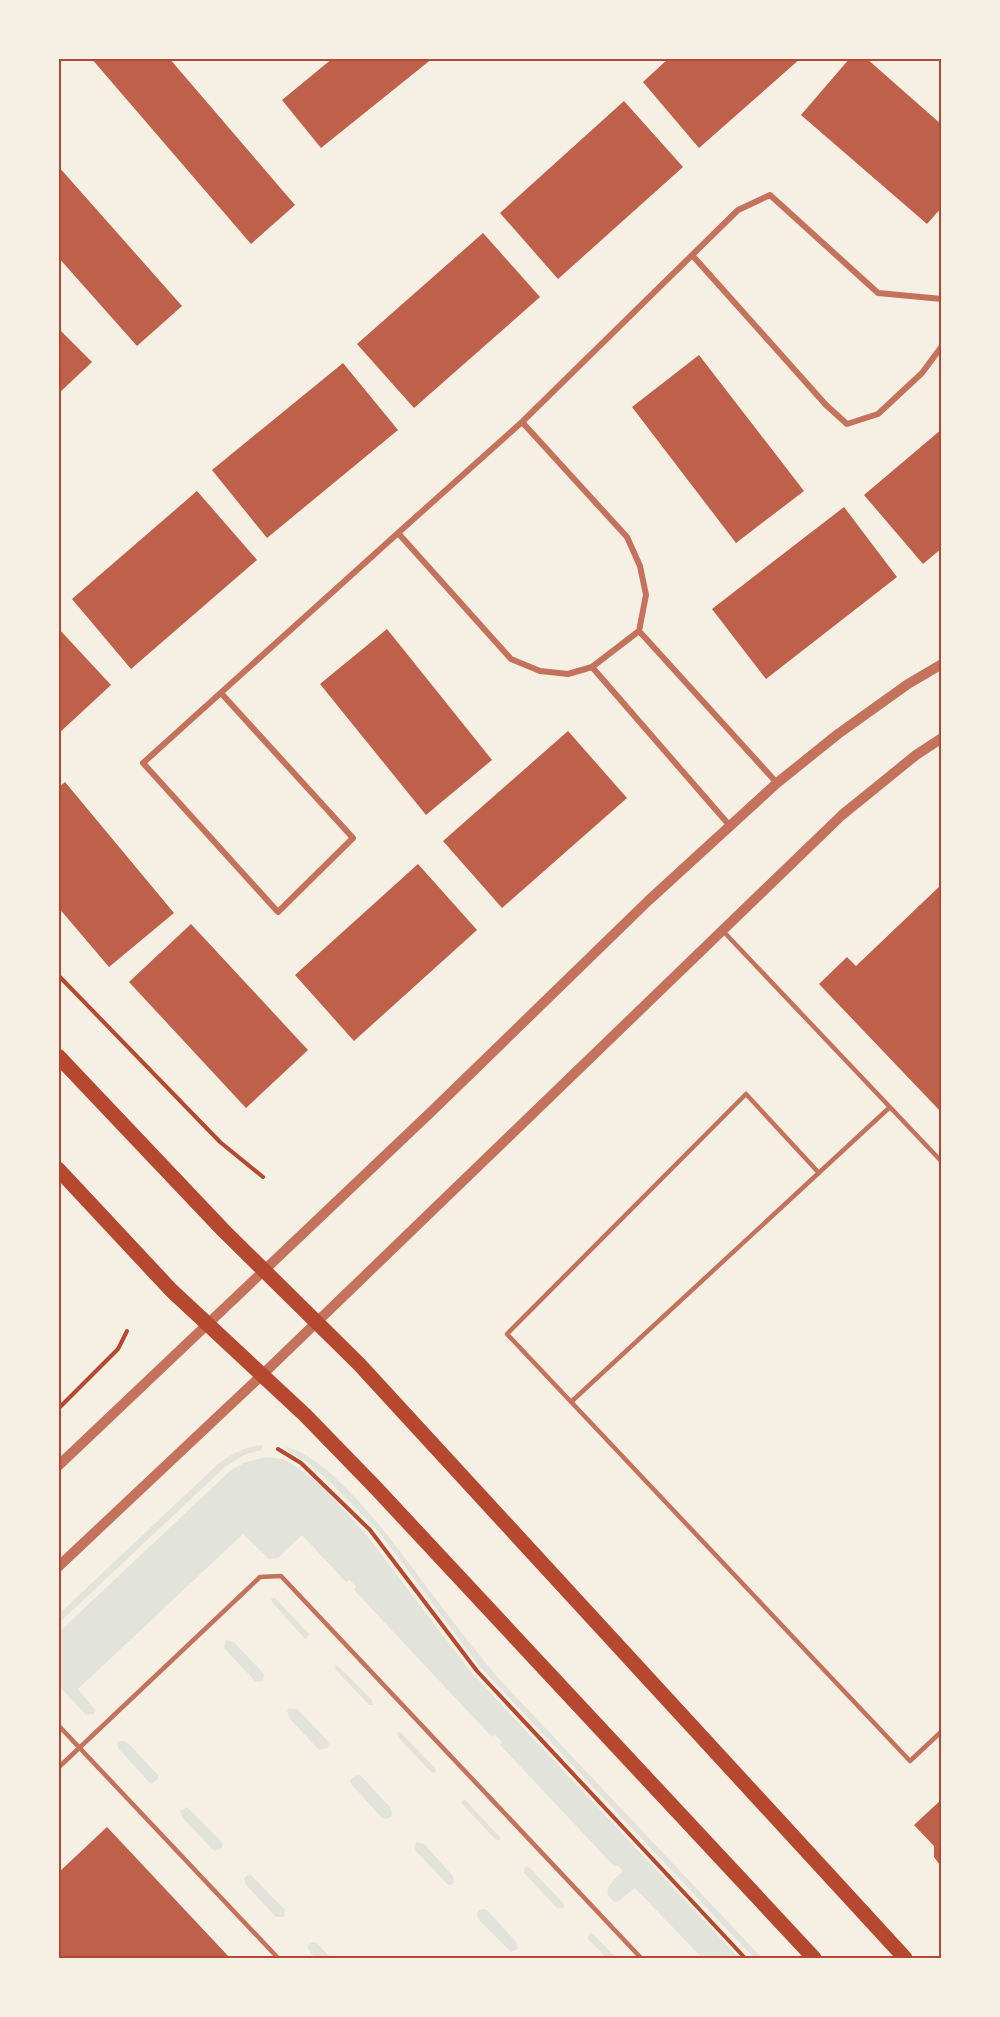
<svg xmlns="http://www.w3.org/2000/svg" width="1000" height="2017" viewBox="0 0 1000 2017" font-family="'Asap Condensed',sans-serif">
  <rect width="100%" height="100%" fill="#f6efe4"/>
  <path fill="#e2e4dc" d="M262,1445V1450L246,1454L226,1466L59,1623V1619L61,1617L59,1614L219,1463C233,1453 245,1447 262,1445Z
    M286,1447C335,1458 402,1554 432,1594C454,1623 476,1652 500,1680L762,1958H754L480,1667L379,1532L327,1479L307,1462L289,1452Z
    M266,1457L283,1459L297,1467L323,1487L365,1533L471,1672L739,1958H702L635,1888L619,1901L615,1902C598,1892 614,1880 623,1871L617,1865L614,1866L500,1745L502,1742L495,1734L492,1737L354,1590L356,1586L349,1580L346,1582L302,1535L278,1558L269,1559L243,1534L78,1689L95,1710L94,1714L86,1715L59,1686V1632L231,1470L246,1462Z
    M271,1598H275L309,1634L307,1638L305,1639L272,1602Z
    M226,1640L234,1642L264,1674L263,1681L256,1682L224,1648Z
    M335,1665L339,1667L372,1700L373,1705H369L336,1670Z
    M289,1708L297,1709L327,1740L329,1744L327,1748L319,1750L290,1719L287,1711Z
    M400,1732L435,1768L436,1772L432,1773L398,1737L397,1733Z
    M119,1741H126L158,1775V1779L151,1784L148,1781L118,1748L117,1744Z
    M357,1775L361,1776L390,1807L392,1812L391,1817L386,1819L382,1818L352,1785L350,1780Z
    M464,1799L500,1837V1840H496L462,1804L461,1802Z
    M187,1807L222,1842V1848L215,1851L212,1849L182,1817L180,1811Z
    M416,1842L424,1844L453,1876L454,1883L450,1885L446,1883L415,1850Z
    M526,1866L530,1868L563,1903L565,1907L558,1909L524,1873V1868Z
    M250,1874L285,1910L284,1917H276L246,1885L244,1878Z
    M483,1909L487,1910L517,1943L518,1949L511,1952L478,1919L477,1914L479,1910Z
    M591,1933L593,1934L616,1958H600L604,1955L588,1939V1936Z
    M313,1942L317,1943L331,1958H315L307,1948L310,1943Z"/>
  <path fill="#bf614a" d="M91,58H169L295,205L251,244Z
    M333,58H433L321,148L282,100Z
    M669,58H801L699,148L643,82Z
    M850,58H866L942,125V207L927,224L801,115Z
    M624,101L683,167L558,279L500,213Z
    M58,166L182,306L137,346L58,257Z
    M483,233L540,297L414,408L357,344Z
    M58,328L92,362L58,394Z
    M699,355L804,491L736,543L632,407Z
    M343,363L398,430L267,538L212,470Z
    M942,429V548L923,564L864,495Z
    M197,491L257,560L131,669L72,599Z
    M844,507L897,577L766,679L712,609Z
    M58,628L111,685L58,734Z
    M387,629L492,760L426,815L320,684Z
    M568,731L627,798L502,908L443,841Z
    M65,782L174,913L109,967L58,907V788Z
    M418,864L477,930L354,1041L295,975Z
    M942,884V1113L819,984L847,957L856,966Z
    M191,924L308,1050L246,1108L129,982Z
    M942,1799V1868L934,1857V1846L914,1825Z
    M107,1827L230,1958H58V1873Z"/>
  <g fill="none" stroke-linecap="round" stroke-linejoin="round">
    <path stroke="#b5482f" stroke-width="4" d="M58,975L220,1142L263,1177
      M58,1409L118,1349L127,1331
      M278,1449L301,1463L370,1530L477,1671L745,1958"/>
    <path stroke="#c5725c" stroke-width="4.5" d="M723,931L942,1162
      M819,1173L746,1094L507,1334L910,1761L942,1731
      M571,1402L890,1107
      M58,1725L278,1958
      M58,1768L260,1577L281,1576L641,1958"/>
    <path stroke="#c5725c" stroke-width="6" d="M692,255L826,405L847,424L878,414L922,373L942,346
      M522,422L627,537L640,566L646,595L639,631L592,667L568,674L540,671L511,659L398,533L522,422L738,210L770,195L878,293L942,299
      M639,631L777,783
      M592,667L730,826
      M221,693L353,838L278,912L143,763L398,533"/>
    <path stroke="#c5725c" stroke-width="10" d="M58,1466L432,1111L648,901L777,783L838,734L908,684L942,664
      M58,1567L262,1375L842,815L916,755L942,738"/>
    <path stroke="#b5482f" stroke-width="15" d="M58,1056L224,1231L359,1364L905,1958
      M58,1169L171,1290L305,1415L375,1487L814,1958"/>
  </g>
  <rect width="1000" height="2017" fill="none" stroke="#f6efe4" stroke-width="120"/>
  <rect x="60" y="60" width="880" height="1897" fill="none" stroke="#b5482f" stroke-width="2"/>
</svg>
